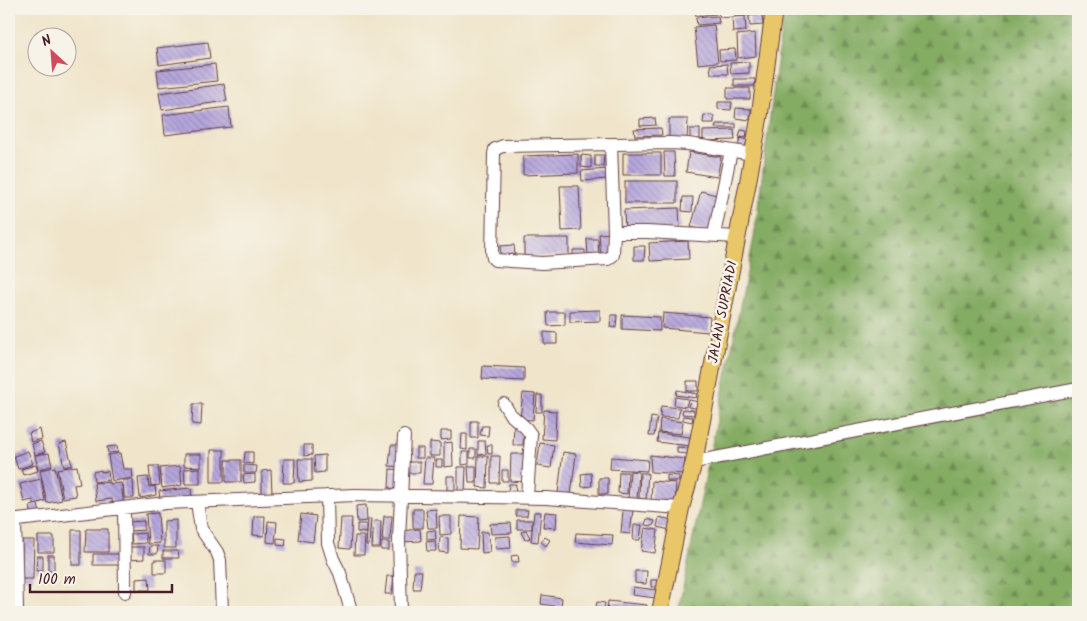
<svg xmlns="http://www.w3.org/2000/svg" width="1087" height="621" viewBox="0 0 1087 621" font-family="Kalam,sans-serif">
  <defs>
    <pattern id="forest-firs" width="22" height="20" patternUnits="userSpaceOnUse" patternTransform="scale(1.25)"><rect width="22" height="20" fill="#84ac63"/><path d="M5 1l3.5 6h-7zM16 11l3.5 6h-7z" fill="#6e8b52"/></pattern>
    <pattern id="building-back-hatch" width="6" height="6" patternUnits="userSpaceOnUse" patternTransform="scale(1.25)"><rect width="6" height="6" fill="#b6a7dd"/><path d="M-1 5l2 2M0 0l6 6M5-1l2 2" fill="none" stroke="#9687b3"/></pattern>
  </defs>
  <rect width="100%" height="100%" fill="#f7f3e8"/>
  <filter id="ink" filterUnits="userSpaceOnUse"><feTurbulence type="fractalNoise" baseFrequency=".02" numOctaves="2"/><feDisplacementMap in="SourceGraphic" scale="10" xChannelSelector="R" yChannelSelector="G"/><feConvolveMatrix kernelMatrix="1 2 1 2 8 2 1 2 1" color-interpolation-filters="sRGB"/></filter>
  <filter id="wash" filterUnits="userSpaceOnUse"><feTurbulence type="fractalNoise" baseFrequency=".0096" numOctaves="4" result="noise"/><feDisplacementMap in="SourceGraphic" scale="20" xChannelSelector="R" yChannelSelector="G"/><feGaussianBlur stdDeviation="1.12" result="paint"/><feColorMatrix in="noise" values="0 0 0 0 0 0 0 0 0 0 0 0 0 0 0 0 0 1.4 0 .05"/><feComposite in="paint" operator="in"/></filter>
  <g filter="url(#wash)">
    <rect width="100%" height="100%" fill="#f0e5cb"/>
    <path fill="url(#forest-firs)" stroke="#676647" d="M784,9H1078V612H678L754,238Z"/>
    <g id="blocks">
      <path fill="url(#building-back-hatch)" d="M695,9H715L716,14L696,16Z
        M762,14L763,25L750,26L749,16Z
        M718,16L719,23L697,25L696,18Z
        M745,16L746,31L733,32L732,17Z
        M714,25L718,62L698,64L694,27Z
        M755,33L756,56L738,58L737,35Z
        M208,42L210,58L159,65L157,48Z
        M735,49L736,60L720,61L719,50Z
        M749,62V73L731,74L730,63Z
        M215,64L217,81L159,87L157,70Z
        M727,64L728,74H711L710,65Z
        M734,79H755V86H734Z
        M224,84L227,101L162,110L159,93Z
        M727,88H750V99H727Z
        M718,102H732L731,110L718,109Z
        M229,107L231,127L165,135L163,115Z
        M736,108L751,109L750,120L735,118Z
        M704,115L714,116V123H703Z
        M655,118L656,125L640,126V119Z
        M669,119H688L687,140H669Z
        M716,124H736V128H715Z
        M661,128L662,135L635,136L634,129Z
        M690,129H700V139H690Z
        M734,130L735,140L703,141V131Z
        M741,130L747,131L746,138L739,137Z
        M740,138L747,140L744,152L737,151Z
        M664,152H674L675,176H665Z
        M689,152L721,157L717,177L686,172Z
        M623,153H661V175H623Z
        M578,154V173L523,175V156Z
        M581,155L591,156V168L581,167Z
        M595,155H604L603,166H595Z
        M608,169V179L582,181L581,171Z
        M625,181H677V203H625Z
        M560,186H579L581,230L562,231Z
        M701,191L720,196L710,232L691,227Z
        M683,197H693L692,212L682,211Z
        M679,208L680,229L625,230L624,210Z
        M610,233L612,256L601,257L599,234Z
        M524,238H569V256L524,257Z
        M587,239H598L599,257L588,258Z
        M688,241L689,259L650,261L649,243Z
        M514,245L515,254L501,255L500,246Z
        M634,246H645L644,260H634Z
        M573,250H585V260L573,259Z
        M600,310V321L570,322V311Z
        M547,312H565V325L548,326Z
        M663,313L710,317L709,332L662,328Z
        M611,315H617L616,328L610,327Z
        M622,315L660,317V331L622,329Z
        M544,332L557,333V344H544Z
        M483,366L524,368V381L482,379Z
        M687,381H698V391H687Z
        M677,390L697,394L696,398L676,395Z
        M523,393L535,394L533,420L520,419Z
        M537,395H542V412H536Z
        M675,397L688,399L686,407L674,405Z
        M690,400L698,402L696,408L688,407Z
        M193,404H202L201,425L192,424Z
        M661,406L680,408L678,418L660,417Z
        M683,409L694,410V415L682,414Z
        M544,410L556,411L555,440L542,439Z
        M683,416L693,417L692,422L683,420Z
        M651,417L657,418L654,436H649Z
        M660,419L683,422L681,434L659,432Z
        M471,421H478V438H471Z
        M482,426H489L488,436L480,435Z
        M514,426L524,427L523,445H513Z
        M40,429L42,439L31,442L29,433Z
        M441,431H451V439L441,440Z
        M658,433L690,437L689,446L657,442Z
        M462,434H467V450L461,449Z
        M41,441L45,452L35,455L32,444Z
        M478,441H485L486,454L478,455Z
        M66,442L72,465L64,467L59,444Z
        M430,442L440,443V456H430Z
        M452,442L453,466L444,467V443Z
        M540,443L554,445L551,468L537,466Z
        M304,445H312V455L304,456Z
        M391,445H403L402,467L389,466Z
        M487,445H492V454H488Z
        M117,446L118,452L108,453L107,447Z
        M677,447L689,448L688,454L677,453Z
        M416,448H423V458H416Z
        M470,449H476V458H470Z
        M211,450H224V482H211Z
        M28,451L33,464L18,469L14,456Z
        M245,452H253V464L244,463Z
        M462,452H469V464L462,465Z
        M563,452L576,454L571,495L558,493Z
        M49,453L52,466L38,469L35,455Z
        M120,453L123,469H132L133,478L112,481L108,455Z
        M184,454H201V467L184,466Z
        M511,454H525L524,482L510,481Z
        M325,455V472L315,473L314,456Z
        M650,455L685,459L684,474L651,472Z
        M478,456H488L487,488L477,487Z
        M491,456H500L499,483H491Z
        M611,457L648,460L647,471L610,469Z
        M425,458H434L432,484H423Z
        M284,459H295L294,483H283Z
        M298,459H312V481L299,482Z
        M226,460H241V482H226Z
        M436,460H442V467H436Z
        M407,462H420V473H407Z
        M36,465L38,471L23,475L21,469Z
        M244,465L257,466L256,473H244Z
        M77,466L80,484L74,485L76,496L63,498L57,469Z
        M149,466H158L160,485L151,486Z
        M180,466L182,485L162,488L160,468Z
        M468,466H476V483H469Z
        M55,467L62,500L47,503L40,470Z
        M458,467H466L465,493H458Z
        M200,468V484H185L184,469Z
        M390,469L401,470L400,489L389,488Z
        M101,470V472L108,471L109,480L94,482L93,472Z
        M271,470L272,494L262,495V471Z
        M502,470H508V481H502Z
        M630,471L639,472L637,499H628Z
        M619,472H628L627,494L618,493Z
        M591,473L592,486L582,487L581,474Z
        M640,473H648L646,499L639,498Z
        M255,474V482L244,483L243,475Z
        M667,475L679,476V481H667Z
        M447,476H455V490H447Z
        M148,477L149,487L155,486L156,495L140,498L138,478Z
        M599,478H608V494H599Z
        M41,479L45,501L34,504L33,500L24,502L20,484Z
        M123,480H133L134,498H124Z
        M652,481L676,483L675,505L651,504Z
        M110,482V484L121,483L124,506L113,507L112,499L96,501L94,483Z
        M509,484H516L515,493L508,492Z
        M191,488L192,498L160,500L159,491Z
        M38,504L40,514L32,516L30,506Z
        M366,505L367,521L357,522L356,506Z
        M413,509H423V528H413Z
        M436,509L437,528H428L426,510Z
        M516,510H528L527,516H516Z
        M623,510H633L630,534L621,533Z
        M534,512H541L538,542L531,541Z
        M545,512L557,513L556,528L543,527Z
        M158,513L160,543L148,544L146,514Z
        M301,514L316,516L313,542L298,540Z
        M254,516H265L264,536L253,535Z
        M384,516H392L390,540H382Z
        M439,516H451V534L440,535Z
        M461,516L479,517L477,549L460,548Z
        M659,517L672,520L670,530L657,527Z
        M341,518H352L350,549L339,548Z
        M368,519H371L369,545H366Z
        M647,519L655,521L653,526L645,525Z
        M176,520V548H164V521Z
        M517,520H532V529H517Z
        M144,521V530L129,531L128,522Z
        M268,521L277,522L275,543L267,542Z
        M374,521H381L380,548H372Z
        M511,523L512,533L491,534L490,524Z
        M357,524H366V533L357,532Z
        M634,525H642L640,540H633Z
        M645,528L658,530L655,553L641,551Z
        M86,529H108V552H85Z
        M420,529L421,541L401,542L400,531Z
        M72,530H81V565H72Z
        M435,530L436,539L427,540V531Z
        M526,530L530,538L525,540L521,532Z
        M481,532H488L490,552L482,553Z
        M145,533L146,543L132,544L131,534Z
        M576,533L613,535L612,545L575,542Z
        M38,536H54V552H38Z
        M355,536H365L364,555H354Z
        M510,536L511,548L496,549L495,537Z
        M440,537L448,538V553L439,552Z
        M545,537L550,540L546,546L541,542Z
        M277,538L286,539L285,546L277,545Z
        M22,540H34L33,579H22Z
        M435,541L436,551H427L426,542Z
        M381,542H389V550H381Z
        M150,546H158L157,554H149Z
        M129,547H144V559L129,560Z
        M163,551H178L179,558H163Z
        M93,554H122V565H93Z
        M48,555H54V571H48Z
        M518,555L519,562H512L511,556Z
        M37,556H43V571H36Z
        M154,560H166V573H154Z
        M414,571H422L420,589H413Z
        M635,571H647L646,584L635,583Z
        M387,576H394L392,594H385Z
        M149,578L150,590H136V579Z
        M651,580H661V587H651Z
        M633,587L657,590L656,598L632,595Z
        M542,595L562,598L561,607L541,604Z
        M608,601L647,605L646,612H607Z
        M597,602L605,603L603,612L595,611Z"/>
    </g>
  </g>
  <g filter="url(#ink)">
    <use href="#blocks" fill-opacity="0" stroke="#633d43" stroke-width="1"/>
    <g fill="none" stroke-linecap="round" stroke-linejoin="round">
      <defs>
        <path id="minor" d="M724,11L747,9
          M611,144L614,232H647L737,237
          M614,232L613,255L608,259L542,263L495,260L493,258L492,252L494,154L495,149L503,146L670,143L688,144L753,154
          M714,235L731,151
          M504,404L510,414L526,428L531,435L527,497
          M694,462L1078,389
          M327,496L328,543L333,559L340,573L350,607
          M197,502L201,529L217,552L220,560L222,612
          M124,508L125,592
          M15,520L17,608
          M9,521L166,503L355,495L546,498L681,508
          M401,612L399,539L404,436"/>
        <path id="major" d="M660,612L681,508L694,462L748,182L760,113L774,9"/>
      </defs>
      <use href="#minor" stroke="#633d43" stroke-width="14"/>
      <use href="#major" stroke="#633d43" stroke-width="18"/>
      <use href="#minor" stroke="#fff" stroke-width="12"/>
      <use href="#major" stroke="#e9c769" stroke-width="16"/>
    </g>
  </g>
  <g text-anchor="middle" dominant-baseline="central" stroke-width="5" stroke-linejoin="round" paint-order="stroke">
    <g font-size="14" fill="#4a1f2b" stroke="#f7f3e8">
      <text transform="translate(723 312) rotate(-79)">JALAN SUPRIADI</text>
    </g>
  </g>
  <rect width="1087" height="621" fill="none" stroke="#f7f3e8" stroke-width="30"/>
  <g transform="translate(52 52) rotate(334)"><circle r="24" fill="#f7f3e8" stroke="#b29e9c"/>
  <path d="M0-4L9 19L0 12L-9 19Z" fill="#d1495b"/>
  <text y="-8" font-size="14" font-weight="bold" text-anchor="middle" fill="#4a1f2b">N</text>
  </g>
  <path d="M30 584v8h142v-8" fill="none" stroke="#4a1f2b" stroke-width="2.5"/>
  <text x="38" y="584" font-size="15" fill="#4a1f2b" stroke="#f7f3e8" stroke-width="4" paint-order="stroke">100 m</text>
</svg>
